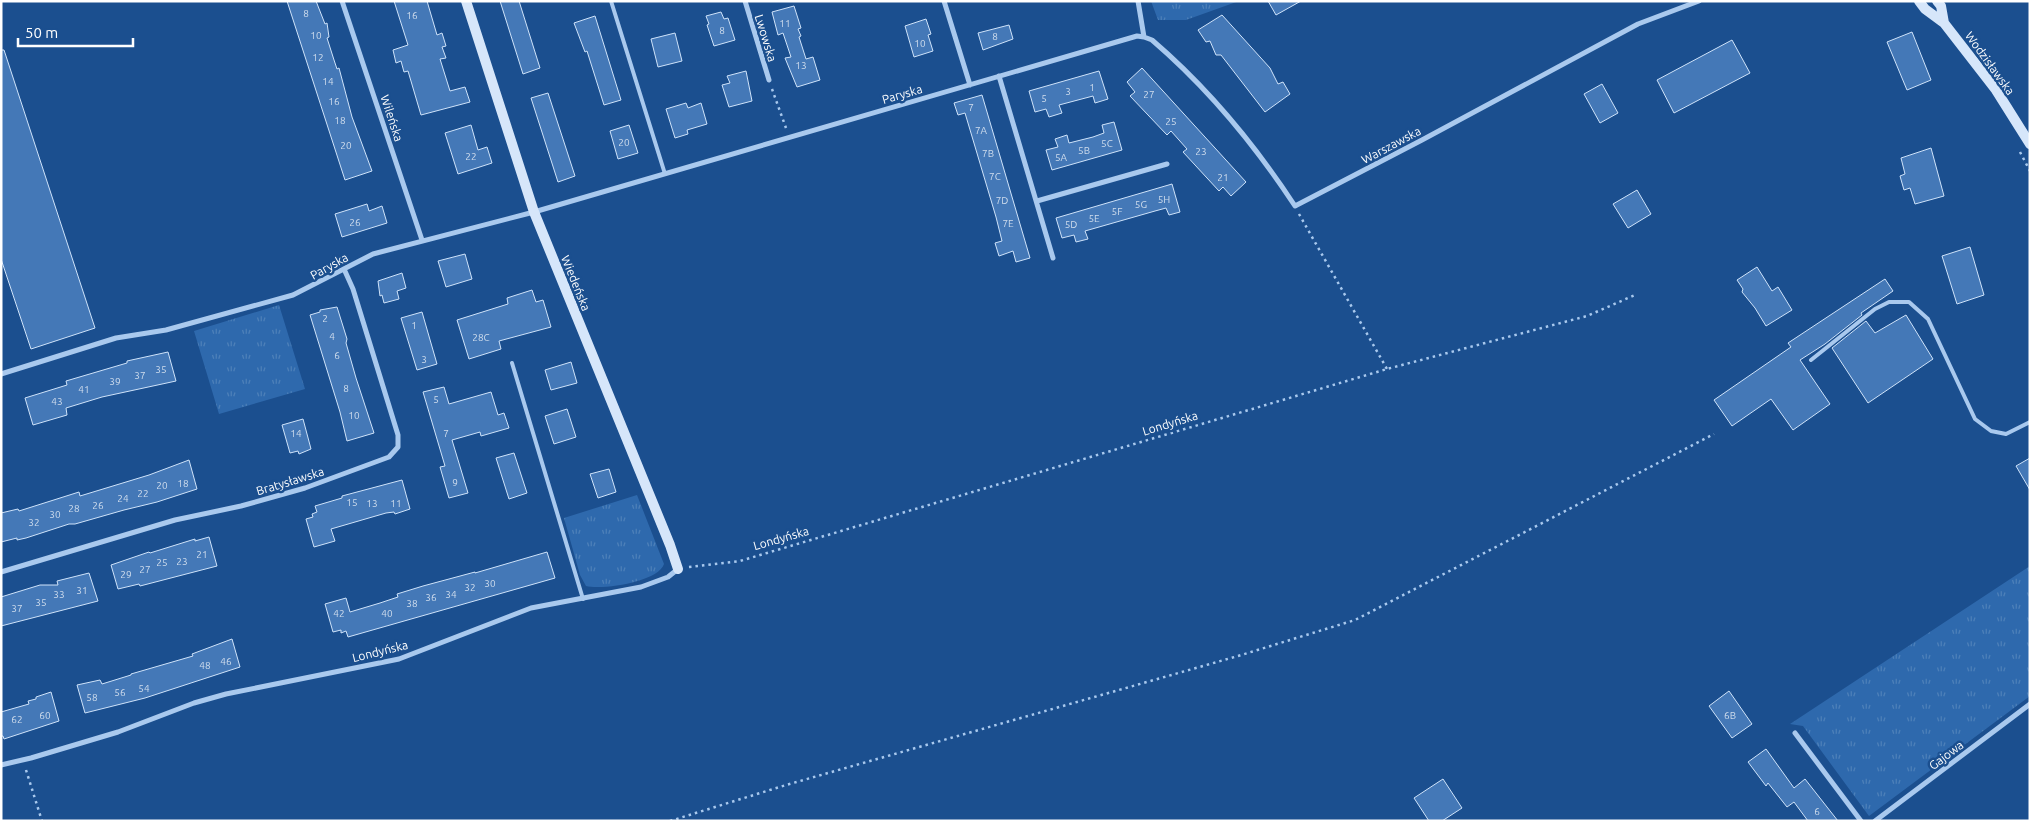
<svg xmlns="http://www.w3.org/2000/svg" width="2031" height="822" viewBox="0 0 2031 822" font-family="Ubuntu,sans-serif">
  <defs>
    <pattern id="grass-tufts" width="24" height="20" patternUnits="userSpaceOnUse" patternTransform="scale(1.25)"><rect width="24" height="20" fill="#2e69ad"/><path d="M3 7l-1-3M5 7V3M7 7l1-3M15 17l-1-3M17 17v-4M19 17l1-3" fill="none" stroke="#4d80b9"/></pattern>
  </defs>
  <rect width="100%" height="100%" fill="#1b4f8f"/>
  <path fill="url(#grass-tufts)" d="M1151,1H1239L1186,20H1158Z
    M279,305L305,389L219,414L194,331Z
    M637,495L664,564C658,582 603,590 586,586L580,575L564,518Z
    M2030,566V696L1869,816L1803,726L1790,724Z"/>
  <path fill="#4478b7" stroke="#cfe3fa" d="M287,1H316L325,24L327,23L329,37L327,38L334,60L337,69L339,68L352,117L372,171L345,180Z
    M394,1H427L437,35L442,33L446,46L442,47L446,58L440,59L450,91L465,87L470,102L421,115L408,71L404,72L401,61L396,63L393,50L408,45Z
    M500,1H519L540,68L523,74Z
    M1268,1H1301L1276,15Z
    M794,6L801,28L798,29L801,36L799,37L806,59L813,57L820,80L797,87L785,58L791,57L783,33L778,35L772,12Z
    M721,12L724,19L728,18L735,40L714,46L707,25L709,24L706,16Z
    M1222,15L1270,68L1278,84L1283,82L1290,94L1265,112L1221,55H1216L1210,41L1206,42L1198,30Z
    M595,16L621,100L604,105L587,51L585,52L574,23Z
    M926,19L931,34L928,35L933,51L914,57L905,26Z
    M1009,25L1013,39L983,50L978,33Z
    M1912,32L1931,80L1907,90L1887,42Z
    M675,33L682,61L658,67L651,39Z
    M1732,40L1750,73L1674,113L1657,80Z
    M1,50H4L95,328L31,349L1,259Z
    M1142,68L1246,182L1231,196L1223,187L1219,191L1183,152L1187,149L1171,131L1167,135L1130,96L1135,92L1127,82Z
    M746,71L752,101L729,107L722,85L730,83L727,76Z
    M1099,71L1108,99L1095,103L1093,96L1059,105L1062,113L1049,117L1046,109L1035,112L1029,91Z
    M1602,84L1618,113L1600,123L1584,94Z
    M548,93L575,176L558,182L531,98Z
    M982,95L1030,258L1016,262L1013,251L999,256L995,243L1002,241L996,217L965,113L958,115L954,103Z
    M686,103L688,108L701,103L707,124L687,130L688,134L675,138L666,109Z
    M1114,122L1122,150L1052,170L1046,150L1058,147L1055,139L1067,135L1069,143L1093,137L1104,133L1102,125Z
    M471,125L478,150L487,147L492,163L458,174L445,133Z
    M629,125L638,153L618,159L610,131Z
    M1931,148L1944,196L1915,204L1910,188L1904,190L1900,176L1905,174L1901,158Z
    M1172,184L1180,212L1169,215L1166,208L1155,211L1085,231L1088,239L1076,242L1074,235L1062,238L1056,218Z
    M1637,190L1651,214L1628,228L1613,204Z
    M367,204L369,211L382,206L387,223L342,237L335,214Z
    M1970,247L1984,295L1957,304L1942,256Z
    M465,254L472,279L446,287L438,261Z
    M1757,267L1772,291L1778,287L1792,310L1766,326L1755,308L1742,292L1743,289L1737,280Z
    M402,273L406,288L397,291L399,299L384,303L382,295L380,296L378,281Z
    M1885,279L1893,291L1861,313L1862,315L1825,344L1800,360L1830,404L1793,430L1771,399L1732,426L1714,400L1791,347L1788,343Z
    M532,290L536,302L543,300L551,327L499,341L501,349L469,359L457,320L508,304L507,298Z
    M337,307L347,339L346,343L356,378L374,433L347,441L340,412L310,315L320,312V310Z
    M422,312L437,364L417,370L401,318Z
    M1906,315L1933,359L1868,403L1832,348L1866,321L1875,333Z
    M168,352L176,381L102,397L66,408L67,415L33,425L25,398L67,385L66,381L127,363V361Z
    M571,362L577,383L551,390L545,370Z
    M444,387L449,404L491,392L498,415L504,413L509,428L481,436L480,432L452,440L468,493L449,498L440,467L445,466L423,392Z
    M567,409L576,437L554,444L545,416Z
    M303,419L311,449L299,454L298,451L290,453L282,425Z
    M514,453L527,493L509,499L496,458Z
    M2030,458V490L2016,466Z
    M189,460L197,489L157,502L124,510L75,524H69L26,538L17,540V538L1,542V513L18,509L19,511L79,492L80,496L149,475Z
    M609,469L616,492L598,498L590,474Z
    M402,480L410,509L395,514L394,512L386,513L331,529L335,541L314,547L306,519L313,517L312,514L317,512L315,506L342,498V496Z
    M209,537L217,566L140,586L139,584L118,589L111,565L149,552L150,553L195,539V541Z
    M547,552L555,578L348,637L346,631L341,633V630L333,632L325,604L346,598L350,612L380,603L398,597L397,594L423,586L475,572V573Z
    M89,573L98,601L1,626V597L40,585H58L57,581Z
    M232,639L240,667L145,698L85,713L77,685L100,680L102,684L131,675V674L193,656L192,654Z
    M1729,691L1752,724L1732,738L1709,706Z
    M51,692L59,721L4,739L3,736H1V712L29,704L28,701L36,699V697Z
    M1766,749L1794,788L1805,779L1838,821H1808L1794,802L1787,807L1768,783L1766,786L1748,762Z
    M1443,779L1462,808L1442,821H1429L1414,798Z"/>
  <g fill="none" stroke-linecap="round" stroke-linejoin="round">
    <path stroke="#a9c9ee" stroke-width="2.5" stroke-dasharray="2.5 4" stroke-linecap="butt" d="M772,89L786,128
      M2020,152L2030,171
      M1299,214L1387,369
      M689,567L740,561L1387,369L1587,316L1635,295
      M26,770L42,821
      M670,821L786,785L1238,656L1355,620L1714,434"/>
    <path stroke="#a9c9ee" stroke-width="4" d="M611,1L665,174
      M1811,360L1875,309L1889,302H1909L1928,319L1975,419L1991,431L2006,434L2030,422
      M512,363L583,599"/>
    <path stroke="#a9c9ee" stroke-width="5" d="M342,1L422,240
      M745,1L769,80
      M944,1L970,85
      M1138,1L1144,37
      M999,76L1053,258
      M1037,201L1167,164
      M1,374L116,338L166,330L293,295L373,254L534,212L1137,36L1144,37L1152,40C1208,88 1255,145 1295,206L1422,140L1638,24L1699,1
      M1,572L175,520L241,506L305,488L389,457L398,447V435L353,289L344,269
      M1795,733L1861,821
      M1,765L31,758L118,732L194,703L226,694L399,659L531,608L641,587L668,577L678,569
      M1875,821L2030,704"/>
    <path stroke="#d6e6fa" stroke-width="10" d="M466,1L534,212L670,545L678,569
      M1919,1L1925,9L1944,23L1996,90L2030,144
      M1937,1L1941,6L1944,23"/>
  </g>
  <g text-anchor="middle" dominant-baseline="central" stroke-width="5" stroke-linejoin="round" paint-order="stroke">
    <g font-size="10" fill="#d0dded">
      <text x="306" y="13">8</text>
      <text x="412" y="15">16</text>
      <text x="785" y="23">11</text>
      <text x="722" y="30">8</text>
      <text x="316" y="35">10</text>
      <text x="995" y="36">8</text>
      <text x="920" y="43">10</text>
      <text x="318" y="57">12</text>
      <text x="801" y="65">13</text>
      <text x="328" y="81">14</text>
      <text x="1092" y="87">1</text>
      <text x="1068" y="91">3</text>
      <text x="1149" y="94">27</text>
      <text x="1044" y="98">5</text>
      <text x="334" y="101">16</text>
      <text x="971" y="107">7</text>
      <text x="340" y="120">18</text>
      <text x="1171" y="121">25</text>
      <text x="981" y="130">7A</text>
      <text x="624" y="142">20</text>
      <text x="1107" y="143">5C</text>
      <text x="346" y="145">20</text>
      <text x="1084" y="150">5B</text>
      <text x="1201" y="151">23</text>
      <text x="988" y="153">7B</text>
      <text x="471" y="156">22</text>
      <text x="1061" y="157">5A</text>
      <text x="995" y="176">7C</text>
      <text x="1223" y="177">21</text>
      <text x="1164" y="199">5H</text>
      <text x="1002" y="200">7D</text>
      <text x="1141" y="204">5G</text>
      <text x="1117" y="211">5F</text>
      <text x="1094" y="218">5E</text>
      <text x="355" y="222">26</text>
      <text x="1008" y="223">7E</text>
      <text x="1071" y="224">5D</text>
      <text x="325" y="318">2</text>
      <text x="414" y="325">1</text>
      <text x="332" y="336">4</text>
      <text x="481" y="337">28C</text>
      <text x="337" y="355">6</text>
      <text x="424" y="359">3</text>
      <text x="161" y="369">35</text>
      <text x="140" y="375">37</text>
      <text x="115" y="381">39</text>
      <text x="346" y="388">8</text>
      <text x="84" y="389">41</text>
      <text x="436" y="399">5</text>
      <text x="57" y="401">43</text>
      <text x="354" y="415">10</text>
      <text x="296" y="433">14</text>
      <text x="446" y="433">7</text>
      <text x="455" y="482">9</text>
      <text x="183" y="483">18</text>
      <text x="162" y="485">20</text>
      <text x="143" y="493">22</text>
      <text x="123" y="498">24</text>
      <text x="352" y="502">15</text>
      <text x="372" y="503">13</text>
      <text x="396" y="503">11</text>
      <text x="98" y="505">26</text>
      <text x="74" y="508">28</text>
      <text x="55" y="514">30</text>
      <text x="34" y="522">32</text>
      <text x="202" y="554">21</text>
      <text x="182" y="561">23</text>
      <text x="162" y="562">25</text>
      <text x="145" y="569">27</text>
      <text x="126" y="574">29</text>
      <text x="490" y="583">30</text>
      <text x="470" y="587">32</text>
      <text x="82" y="590">31</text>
      <text x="59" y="594">33</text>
      <text x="451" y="594">34</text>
      <text x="431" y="597">36</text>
      <text x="41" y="602">35</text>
      <text x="412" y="603">38</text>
      <text x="17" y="608">37</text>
      <text x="339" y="613">42</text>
      <text x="387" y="613">40</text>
      <text x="226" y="661">46</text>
      <text x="205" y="665">48</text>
      <text x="144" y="688">54</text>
      <text x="120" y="692">56</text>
      <text x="92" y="697">58</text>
      <text x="45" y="715">60</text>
      <text x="1730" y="715">6B</text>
      <text x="17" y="719">62</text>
      <text x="1817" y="811">6</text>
    </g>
    <g font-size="12" fill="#fff" stroke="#1b4f8f">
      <text transform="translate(766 38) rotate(73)">Lwowska</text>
      <text transform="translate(1990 63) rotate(54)">Wodzisławska</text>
      <text transform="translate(902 94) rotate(-16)">Paryska</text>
      <text transform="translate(392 118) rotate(72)">Wileńska</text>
      <text transform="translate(1391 145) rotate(-28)">Warszawska</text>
      <text transform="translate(329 266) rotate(-29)">Paryska</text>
      <text transform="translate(576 283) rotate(68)">Wiedeńska</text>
      <text transform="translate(1170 423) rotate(-17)">Londyńska</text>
      <text transform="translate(290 481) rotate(-17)">Bratysławska</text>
      <text transform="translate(781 538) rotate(-16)">Londyńska</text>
      <text transform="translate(380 651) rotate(-14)">Londyńska</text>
      <text transform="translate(1946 755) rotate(-37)">Gajowa</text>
    </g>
  </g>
  <rect width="2031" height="822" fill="none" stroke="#ffffff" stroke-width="5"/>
  <path d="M18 38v8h115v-8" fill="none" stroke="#ffffff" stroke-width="2.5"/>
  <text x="25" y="38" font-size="15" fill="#ffffff" stroke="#1b4f8f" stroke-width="4" paint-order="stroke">50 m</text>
</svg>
